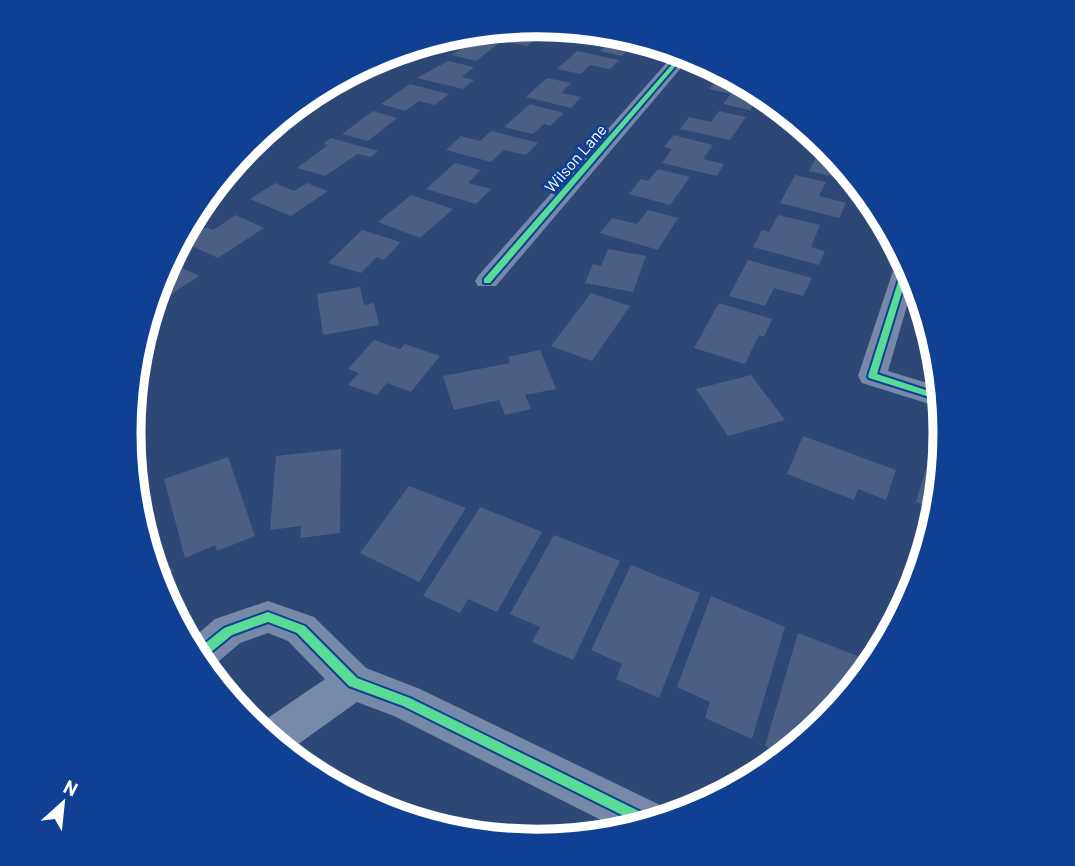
<svg xmlns="http://www.w3.org/2000/svg" width="1075" height="866" viewBox="0 0 1075 866" font-family="Barlow,sans-serif">
  <rect width="100%" height="100%" fill="#2e4875"/>
  <path fill="#4a5f83" d="M519,31L539,35L527,46L507,42Z
    M575,32L598,37L634,44L622,56L600,51L605,46L568,39Z
    M471,38L498,44L476,61L452,55L464,47L446,43Z
    M577,51L619,60L610,69L590,65L581,74L557,69Z
    M448,61L474,67L462,77L474,80L463,89L417,78Z
    M547,78L571,83L561,93L581,97L571,108L526,97Z
    M717,79L735,83L758,98L750,110L723,104L731,94L709,89Z
    M410,84L449,94L435,105L419,101L405,111L381,104Z
    M530,104L564,113L550,126L544,124L533,134L504,127Z
    M373,111L397,118L368,141L342,134Z
    M719,111L746,117L730,140L680,129L689,117L711,122Z
    M491,131L538,143L526,155L504,150L491,162L446,150L461,136L480,141Z
    M674,135L713,145L703,159L724,164L717,176L662,163L672,149L664,147Z
    M331,138L378,151L371,157L358,154L325,176L297,168L328,145L323,144Z
    M822,145L828,147L851,181L809,171Z
    M455,163L481,170L468,183L491,189L476,204L426,189Z
    M658,169L690,177L670,205L629,194L641,179L648,181Z
    M795,175L826,182L819,196L846,203L839,218L780,203Z
    M275,183L294,191L307,183L328,191L291,216L250,199Z
    M411,195L453,209L420,238L378,222Z
    M648,210L678,218L658,250L600,233L612,218L637,224Z
    M236,215L264,228L218,258L183,242L206,227L213,230Z
    M778,215L820,225L811,247L825,251L819,265L753,247L762,230L769,232Z
    M362,230L401,242L384,260L377,257L361,273L328,263Z
    M608,249L646,256L633,292L585,283L593,264L601,266Z
    M748,260L812,278L803,296L774,288L765,306L729,296Z
    M170,262L199,276L154,305L160,276Z
    M360,287L364,305L374,303L379,325L323,335L317,294Z
    M591,293L630,306L592,361L551,346Z
    M719,303L772,319L764,337L759,335L745,364L694,348Z
    M374,340L400,349L405,344L440,356L411,392L387,383L377,395L348,385L359,373L348,369Z
    M540,350L556,389L525,395L531,409L505,415L499,400L454,410L443,376L510,363L508,357Z
    M751,375L785,420L728,436L696,389Z
    M803,436L896,470L886,500L858,489L854,500L787,474Z
    M341,449L340,533L300,538L301,526L270,530L276,456Z
    M228,457L255,536L217,551L215,545L185,558L164,479Z
    M927,465L939,469L931,508L916,502Z
    M409,486L466,508L419,582L360,553Z
    M480,507L542,532L497,612L468,599L460,613L423,596Z
    M554,535L620,561L573,660L532,642L540,627L510,614Z
    M154,557L174,570L159,584Z
    M631,565L700,593L659,698L616,679L622,664L591,650Z
    M711,596L785,627L752,739L705,718L710,702L677,687Z
    M798,633L868,660L826,722L780,753L765,746Z"/>
  <g fill="none" stroke-linecap="round" stroke-linejoin="round">
    <path fill="#7689a8" fill-rule="evenodd" d="M676,52L692,55L496,286H478L475,281L478,276Z
      M357,72L360,76L357,80L254,150L244,151L249,144Z
      M903,259L915,278L888,371L937,386L939,407L862,383L858,376L895,265Z
      M268,601L314,617L366,668L420,689L660,805L665,816L613,826L394,716L357,702L290,750L257,728L259,724L325,679L288,641L268,633L240,643L212,667L193,638L215,619Z"/>
    <defs>
      <path id="cycleway" d="M682,53L686,54L490,283H484V279Z
        M353,75V77L249,147L246,148L249,144Z
        M904,263H906L909,269L877,374L938,394L939,400L869,378L868,376Z
        M268,612L305,626L357,678L410,698L649,816L651,819L636,822L403,706L349,686L297,633L268,622L232,635L205,657L199,648L224,628Z"/>
    </defs>
    <use href="#cycleway" stroke="#104093" stroke-width="4"/>
    <use href="#cycleway" fill="#5adb95" fill-rule="evenodd"/>
  </g>
  <g text-anchor="middle" dominant-baseline="central" stroke-width="6" stroke-linejoin="round" paint-order="stroke">
    <g font-size="16" fill="#fff" stroke="#104093">
      <text transform="translate(575 158) rotate(-49)">Wilson Lane</text>
    </g>
  </g>
  <path d="M0 0H1075V866H0ZM141 433a396 396 0 1 1 792 0a396 396 0 1 1-792 0Z" fill="#104093" fill-rule="evenodd"/>
  <path fill="none" stroke="#fff" stroke-width="9" d="M141 433a396 396 0 1 1 792 0a396 396 0 1 1-792 0Z"/>
  <g transform="translate(63 803) rotate(27)" stroke="#104093" stroke-width="5" paint-order="stroke">
  <path d="M0-5L12 26L0 18L-12 26Z" fill="#ffffff"/>
  <text y="-10" font-size="19" font-weight="bold" text-anchor="middle" fill="#ffffff">N</text>
  </g>
</svg>
